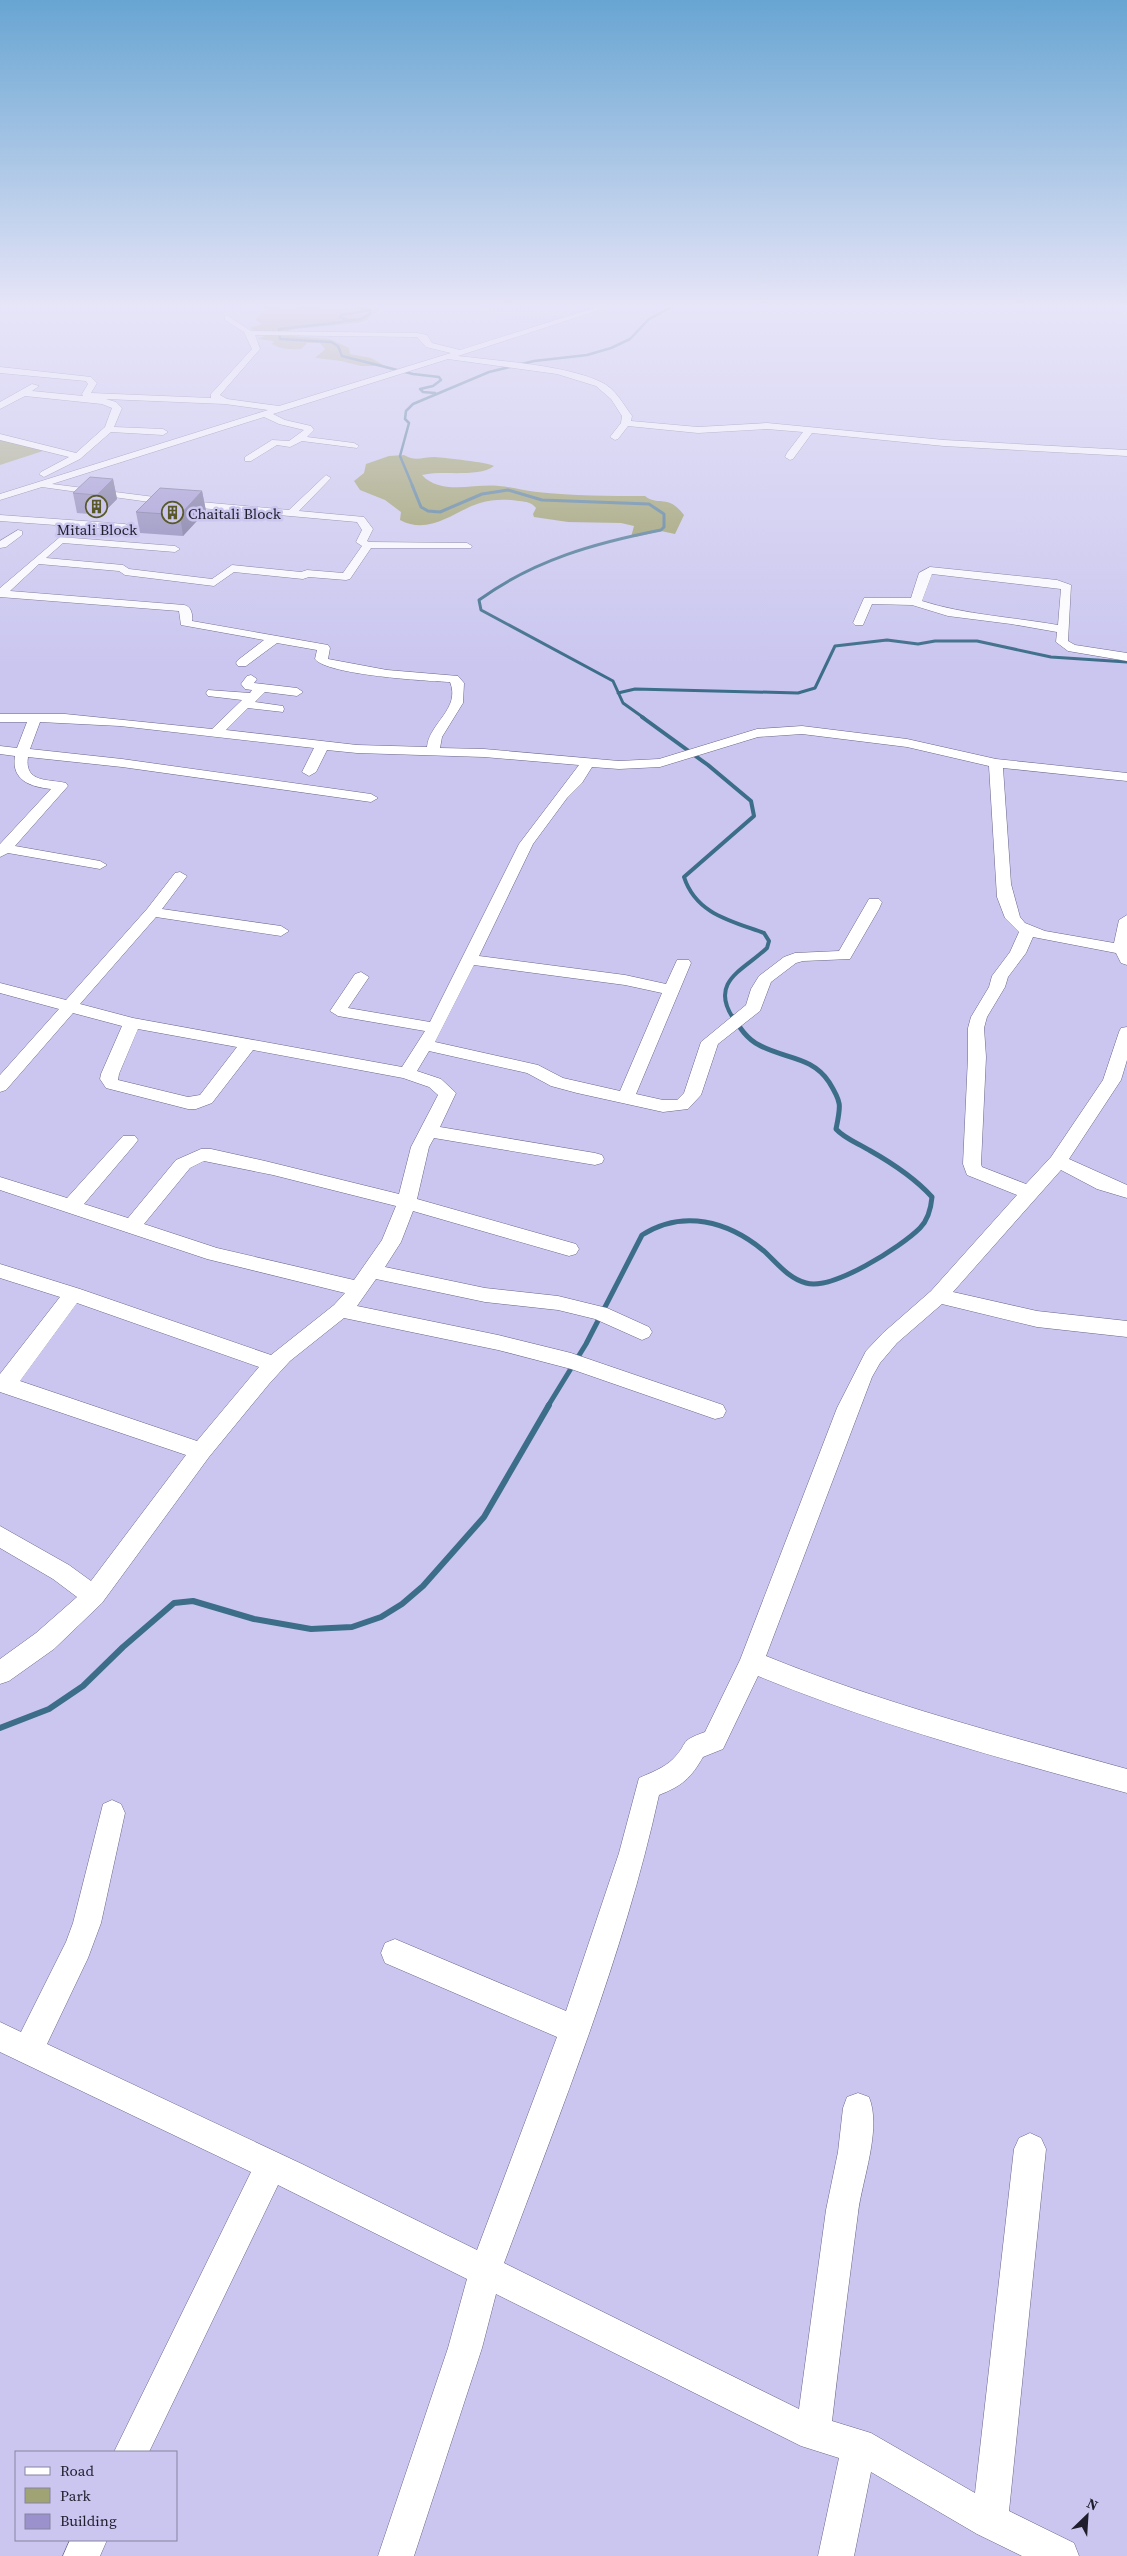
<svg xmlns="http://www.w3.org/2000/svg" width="1127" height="2556" viewBox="0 0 1127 2556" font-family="'Source Serif 4',serif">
  <rect width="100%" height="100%" fill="#cac6ef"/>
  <path fill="#c0baeb" d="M485,307H508L564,317L540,324L474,316Z"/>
  <path fill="#a0a374" d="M276,307H377L378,312L371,315L368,320L358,323L296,329L288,331L287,334L291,336L330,339L349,348L350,354L371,358L385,366H361L341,361L317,358H315L325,349L320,343H307L301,349C292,350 280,349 272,344L274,341L257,339L267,335L249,328L262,324L255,320L263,311Z
    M0,439L43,451L0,465Z"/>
  <path fill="#939554" d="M404,455C416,462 422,457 435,457C445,458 487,462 494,466C478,478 443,470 422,475C441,496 475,483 499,486C512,487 524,491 537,492C573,496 609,496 645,496C659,507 667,493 684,515L675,534L661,531L635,537H631L634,526L621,523L568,522L534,517L533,514L536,508C531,502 527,502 519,501C506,499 493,499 480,503C454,511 430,536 400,520L401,512L385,500L360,490L354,481L364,473L366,464L389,456Z"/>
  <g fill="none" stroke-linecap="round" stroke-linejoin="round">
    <path stroke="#3c6d89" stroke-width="2.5" d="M265,307H277
      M298,307H318
      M358,307L370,310L341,315L340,317L346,319L342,322L279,329L280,339L331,342L338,346L342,356L413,374L439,377L441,380L433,386L420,389L423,392L435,393
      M345,321L361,319L370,314L369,310
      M413,487L400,456L409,423L405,419L406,411L413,404L489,372L534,361L587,355L611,348L630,339L649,319L672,307"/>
    <path stroke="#3c6d89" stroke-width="3" d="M412,485L421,507L428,511L440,512L482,494L508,490L542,500L649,504L664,514V527L661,530C595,543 534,560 479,600L481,610L613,681L623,703L644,718
      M618,693L635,689L798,693L815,688L835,646L887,640L918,644L935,641H977L1051,657L1127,662"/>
    <path stroke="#3c6d89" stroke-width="4" d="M642,717L708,765L751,801L754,816L684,877C696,914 731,921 764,933L769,941L767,948C744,970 709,981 733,1018"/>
    <path stroke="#3c6d89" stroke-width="5" d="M548,1406L586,1344L642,1235C683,1209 728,1221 764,1251C777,1263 788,1278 806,1283C832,1291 901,1247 920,1228C928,1220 931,1208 932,1197C914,1177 892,1163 869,1150C858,1143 845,1139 836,1129C841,1105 842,1103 829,1082C812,1056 784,1059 759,1045C747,1039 740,1028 733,1017"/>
    <path stroke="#3c6d89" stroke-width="6" d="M0,1728L49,1709L83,1686L123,1647L174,1603L193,1601L254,1619L311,1629L352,1627L381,1617L402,1604L423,1586L484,1517L549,1405"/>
    <defs>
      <path id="minor" d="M597,307H608L458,356C498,361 566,365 601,382C615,388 623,404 632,416L631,421L698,427L767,423L944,440L1127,450V456L944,446L812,433L793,459L790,460L785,457L787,453L803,432L767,429L698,433L628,426L618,439L615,440L610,437L621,423L622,416L611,399L596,386L557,374L448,359L273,414L285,420L311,426L314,430L307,437L354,443L359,446L357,448L302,441L290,447L277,445L251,461H245V457L272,440L289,441L304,430L279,424L264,417L52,484L178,500L289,510L326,475L331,478L329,480L299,511L364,517L373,529L367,541L369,542L467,543L472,546L471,548H371L350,579L346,580L309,577L303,579L234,572L214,586L125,575L119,571L39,564L10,591L184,605C191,606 193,614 192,621L328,645L330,648L328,659L387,670L458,676L464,683L463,703L442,737L440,748L484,749L619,761L659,759L757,729L802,726L907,739L996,759L1127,773V781L1003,768L1011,884L1020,917L1025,923L1045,931L1114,943L1119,920L1127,915V965L1121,963L1116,953L1033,937L1026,953L1008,977L1005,987L987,1017L984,1028L986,1057L981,1164L982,1167L1026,1184L1051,1157L1103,1080L1119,1032L1121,1028L1127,1027V1060L1121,1080L1069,1159L1127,1185V1198L1097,1189L1061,1170L953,1292L1037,1311L1127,1321V1337L1037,1327L942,1304L897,1343L880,1363L872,1377L766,1656C884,1704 1005,1735 1127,1769V1793C1002,1759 878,1725 758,1676L723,1749L703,1757C691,1778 682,1786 659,1795C624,1955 561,2110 504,2263L799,2409L826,2210L838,2152L843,2108L847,2097L858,2093L869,2097C882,2129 862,2180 858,2213C849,2282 840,2352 832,2421L871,2433L975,2493L1014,2149L1019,2138L1030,2133L1041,2138L1046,2149L1009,2511L1074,2543L1079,2556H1022L977,2534L871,2472L854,2556H818L839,2458L801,2446L496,2294L482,2348L414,2556H378L448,2348L467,2279L278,2185L149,2452H114L251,2172L0,2052V2022L21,2032L66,1942L73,1923L103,1804L112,1800L121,1804L125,1813L101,1923L88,1958L47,2044L302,2164L477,2250L557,2037L385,1963L381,1953L385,1943L395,1939L566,2011L619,1853L639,1778C650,1773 664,1768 673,1759C690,1742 677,1742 705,1732L740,1660L837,1408L866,1351L883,1333L931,1291L1017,1195L967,1175L963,1164L968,1057V1028L971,1017L989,987L992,976L1010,952L1019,932L1005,918L997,897L989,766L907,747L802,734L758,737L660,767L619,769L592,767L582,783L567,798L533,844L479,956L625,975L666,984L677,960H689L691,963L636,1094L663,1100H677L684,1093L701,1042L746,1005L751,989L759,976L784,957L795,953L839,951L869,899H879L882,902L879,909L850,959L803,961L796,963L771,982L760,1011L718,1044L701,1095L688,1109L663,1112L577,1093L551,1086L527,1073L429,1051L417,1071L441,1079L456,1093L440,1127L595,1153L602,1155L604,1159L602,1163L595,1165L434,1138L429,1147L417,1199L576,1244L579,1249L576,1254L569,1256L413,1211L401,1242L385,1267L485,1288L558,1296L607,1308L649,1327L652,1332L649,1337L642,1340L595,1319L558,1310L485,1302L376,1279L357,1306L498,1335L571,1353L723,1405L726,1411L723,1417L715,1419L571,1369L498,1350L344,1318L290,1361L269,1384L209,1457L102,1603L54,1649L9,1681L0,1684V1659L36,1633L77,1597L53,1579L0,1548V1526L69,1565L91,1581L186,1455L0,1392V1374L60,1297L0,1278V1264L80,1289L271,1355L334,1305L345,1293L207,1259L0,1190V1177L67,1198L123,1136H135L138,1140L135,1144L84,1204L128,1218L176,1160L201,1149H211L265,1161L399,1194L411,1147L438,1095L429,1087L403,1078L253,1050L212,1103L196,1109H188L106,1088L100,1079L101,1074L122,1026L73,1013L6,1090L0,1092V1075L59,1009L0,993V983L66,1000L147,909L175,873L180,872L187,876L162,909L281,926L289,931L281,936L156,917L80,1004L133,1018L402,1067L425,1031L338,1016L330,1011L355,974L361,972L369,977L348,1008L430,1022L519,844L579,765L484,757L357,753L327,750L316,772L309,776L302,772L314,748L120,726L40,722L30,749L122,759L371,794L378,798L371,802L122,767L28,757C24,783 48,779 66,783L68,786L15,846L100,861L107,865L100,869L8,853L0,857V844L51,789C30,787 11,780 15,756L0,754V746L17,748L27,722H0V714H65L212,729L242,700L208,696L206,693L208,690L250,693L252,690L245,689L241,684L247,676L251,675L257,679L254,683L297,688L303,692L297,696L265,692L255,702L283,706L284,709L283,712L248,708L226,730L357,745L427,747C429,723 461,709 450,682C427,681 327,675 315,659L317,650L277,643L246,666H238L236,663L238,660L264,640L181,625L179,611L0,597V588L60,537L175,546L180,549L175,552L63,543L46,558L123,565L129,569L212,579L232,565L301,572L307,570L343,573L362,546L356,542L362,530L357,522L178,506L42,487L0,500V494L268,410L225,404L106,399L116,402L122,408L114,427L163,429L168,432L163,435L111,432L80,459L44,477L39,474L41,472L69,457L0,440V434L76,453L105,427L112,408L102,404L25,396L0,409V402L32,384L39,386L32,391L83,396L82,394L88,384L86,381L0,373V367L91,377L97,383L91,393L211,398V394L252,349L244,332L225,320V316H228L251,331L417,333L427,335L432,343L460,350ZM255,335L417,337L426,347L451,353L279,406L227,399L220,395L260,349ZM474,965L625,985L662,993L620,1091L563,1078L538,1065L435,1042ZM138,1029L237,1047L200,1095L188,1097L118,1080L119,1074ZM204,1161L273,1175L396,1206L382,1240L354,1280L217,1248L144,1224L190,1168ZM77,1303L259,1367L197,1441L20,1381Z
        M0,515L125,524L130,527L125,530L0,521Z
        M18,530L22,531V535L6,547L0,548V541Z
        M930,567L1057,580L1071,585L1068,641L1075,645L1127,653V661L1068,651L1056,642L1057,632L1011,624L948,616L912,605L872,604L863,625H855L853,623L864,598H911L919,573ZM932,574L1061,589L1058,625C1013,617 966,615 922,601Z
        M70,2540H107L100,2556H63Z"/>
    </defs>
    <use href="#minor" stroke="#6b668b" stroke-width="1"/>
    <use href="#minor" fill="#fff" fill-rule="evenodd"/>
  </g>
  <path fill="#847db0" d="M113,479L117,499L101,515L77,513L73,493Z
    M202,491L206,511L183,536L140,533L136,512Z"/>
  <path fill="#6c6690" d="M113,479L117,499L101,515L97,495Z
    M202,491L206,511L183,536L180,515Z"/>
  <path fill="#9a91cd" stroke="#6c6690" d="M90,477L113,479L97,495L73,493Z
    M160,488L202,491L180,515L136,512Z"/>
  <linearGradient id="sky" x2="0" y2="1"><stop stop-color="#68a5d2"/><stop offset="0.46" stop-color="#e7e5f8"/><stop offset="1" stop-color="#e7e5f8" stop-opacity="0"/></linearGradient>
  <rect width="1127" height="665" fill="url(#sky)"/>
  <defs>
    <symbol id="building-ring" viewBox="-11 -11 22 22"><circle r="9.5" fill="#cac6ef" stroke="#585927" stroke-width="1.5"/><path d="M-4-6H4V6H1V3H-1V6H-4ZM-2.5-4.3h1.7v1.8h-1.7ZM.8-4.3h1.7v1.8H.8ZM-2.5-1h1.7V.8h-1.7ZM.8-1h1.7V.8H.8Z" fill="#585927"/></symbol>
  </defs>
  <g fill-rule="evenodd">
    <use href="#building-ring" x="84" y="494" width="25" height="25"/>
    <use href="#building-ring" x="160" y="500" width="25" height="25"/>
  </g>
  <g text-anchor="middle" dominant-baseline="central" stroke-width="5" stroke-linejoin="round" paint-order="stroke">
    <g font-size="15" fill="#201e2d" stroke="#cac6ef" text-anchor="start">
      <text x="188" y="513">Chaitali Block</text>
      <text x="97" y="529" text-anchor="middle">Mitali Block</text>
    </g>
  </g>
  <rect x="15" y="2451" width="162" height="90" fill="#cac6ef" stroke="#8683a1"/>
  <rect x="25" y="2467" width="25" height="8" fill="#ffffff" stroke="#8683a1"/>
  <text x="60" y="2476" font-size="15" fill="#201e2d">Road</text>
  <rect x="25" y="2488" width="25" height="15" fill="#a0a374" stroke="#8683a1"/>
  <text x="60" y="2501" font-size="15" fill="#201e2d">Park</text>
  <rect x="25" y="2514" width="25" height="15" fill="#9a91cd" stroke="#8683a1"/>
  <text x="60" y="2526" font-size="15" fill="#201e2d">Building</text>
  <g transform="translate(1087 2516) rotate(25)" stroke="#cac6ef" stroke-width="4" paint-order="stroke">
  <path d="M0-4L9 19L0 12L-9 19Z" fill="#201e2d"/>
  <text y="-8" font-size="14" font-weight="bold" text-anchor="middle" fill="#201e2d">N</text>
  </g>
</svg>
